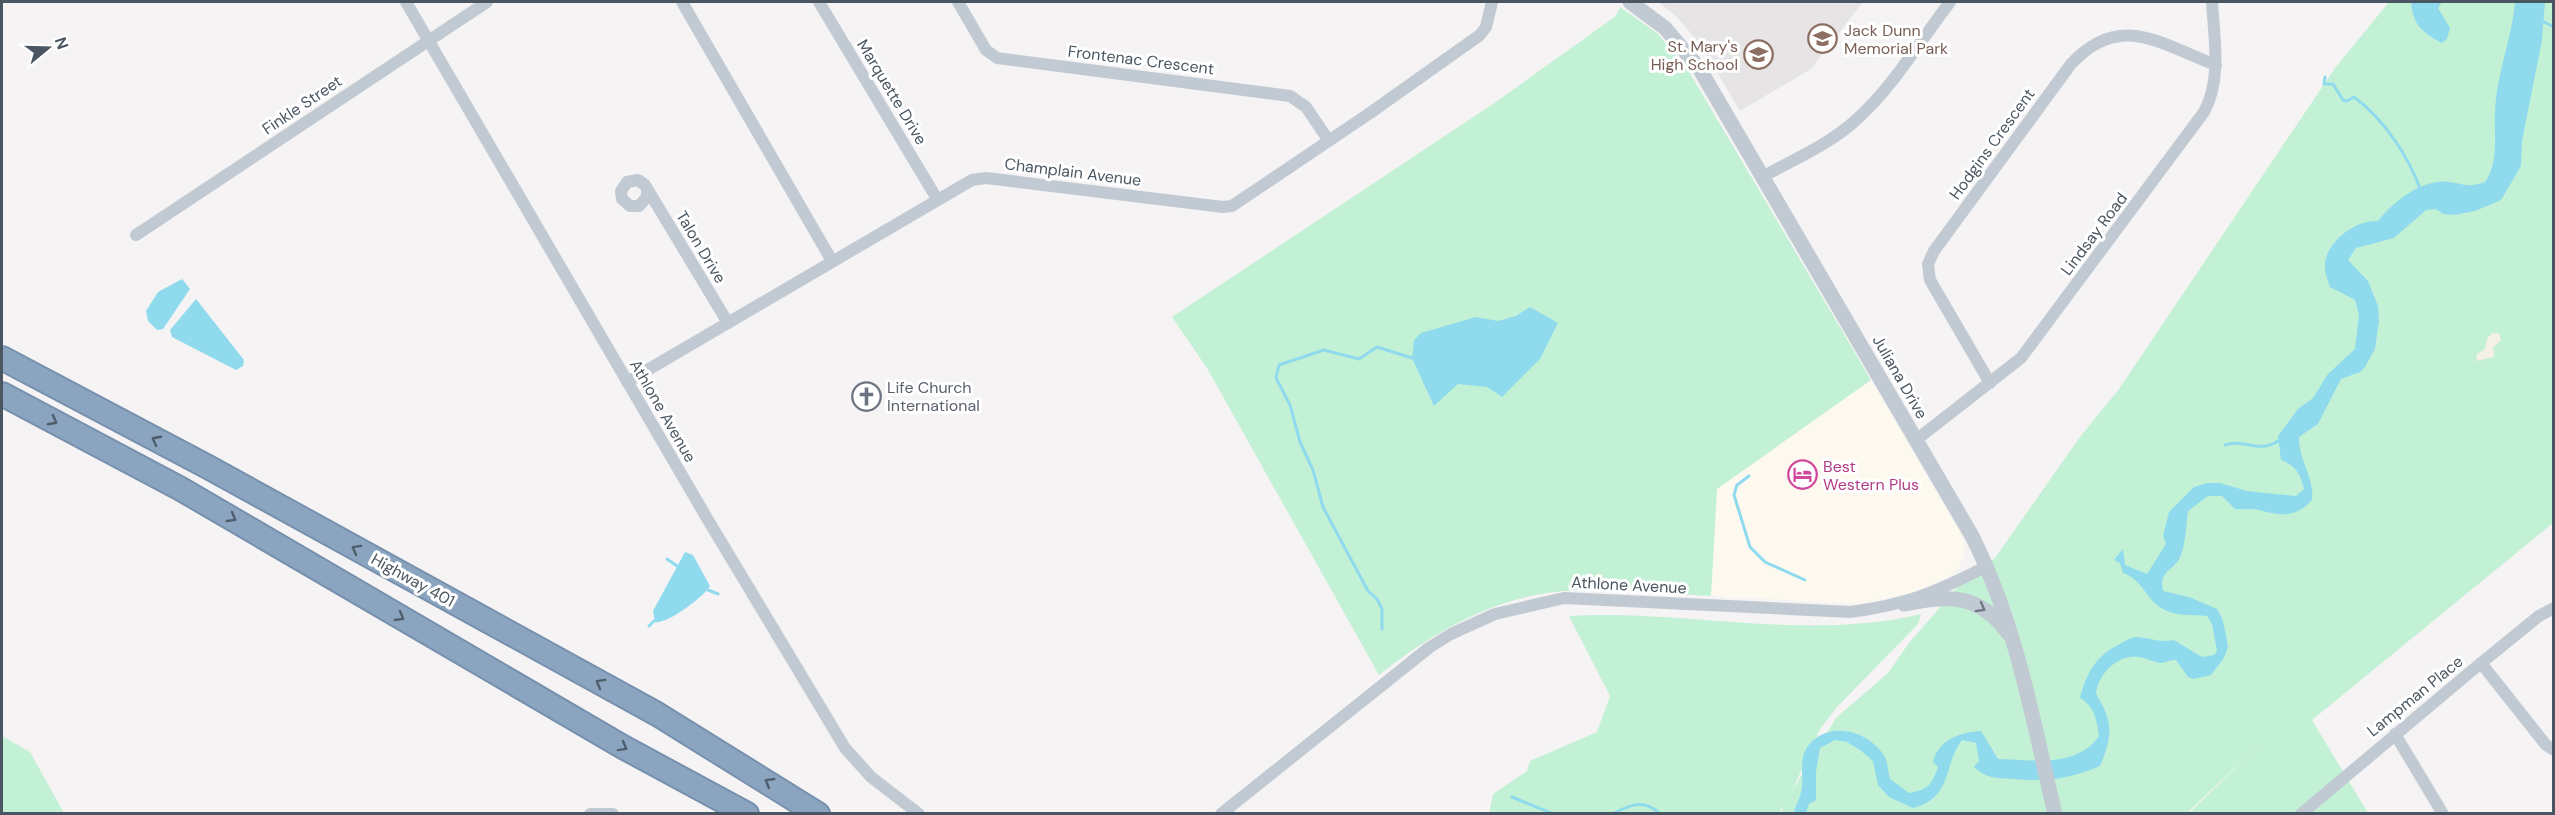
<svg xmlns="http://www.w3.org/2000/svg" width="2555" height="815" viewBox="0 0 2555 815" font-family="'DM Sans',sans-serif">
  <rect width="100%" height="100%" fill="#f5f3f3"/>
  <path fill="#fdf9ef" d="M1871,380L1963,538L1965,554L1958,569L1950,576L1912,593L1857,604L1711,596L1717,489Z"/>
  <path fill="#e6e4e5" d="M1658,2H1863L1811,69L1740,111L1700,44L1676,16Z"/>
  <path fill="#c3f1d5" d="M2389,2H2553V523L2312,720L2368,813H2189L2260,744L2187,813H1782L1783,806L1779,814H1489L1493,794L1527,771L1530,761L1597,732L1610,696L1569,616C1687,609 1804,642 1921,614L1918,624L1837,707L1820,729L1792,791L1836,718L1888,673L1909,643L1961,583L1995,558L2080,437L2119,389L2335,68Z
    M1620,7L1657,33L1688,70L1871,380L1717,489L1711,596C1667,594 1622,588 1578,590C1501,593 1438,628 1379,675L1207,368L1172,317L1493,104L1616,16Z
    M2,736L30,752L64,813H2Z"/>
  <path fill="#f5f0e5" d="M2492,333H2499L2501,340L2493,348L2494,357L2476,361L2477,354L2485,349L2487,339Z"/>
  <path fill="#90daee" d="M2411,2H2442L2438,8L2450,28L2447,39L2442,43C2421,32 2413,24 2411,2Z
    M2515,2H2545L2542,40L2522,141L2521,166L2501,200L2475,211L2455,215L2443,214L2436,209L2426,210L2394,238L2356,248L2348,260L2368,281L2378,306L2379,321L2375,349L2365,367L2360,372L2341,379L2318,424L2299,437C2298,459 2315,478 2312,500C2296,518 2281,516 2259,510C2252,508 2243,510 2235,509L2222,496H2208L2188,511C2186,525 2186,542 2181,555C2175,571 2158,570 2163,591L2189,597L2217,609L2222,618L2226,635L2228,647L2224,658L2211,675L2193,679L2188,677L2176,660C2170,660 2167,662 2162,663C2155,663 2146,658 2139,657C2117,654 2098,674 2096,694C2113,721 2113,736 2100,766C2070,779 2045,782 2013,779C1997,778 1987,779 1974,767L1979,761L1976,743L1962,740C1942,766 1954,797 1913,808L1889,797L1878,785L1873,761L1860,750L1847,742L1835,740L1820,748L1816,772V800L1809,804L1806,813L1793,814C1796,805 1801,796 1802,787C1803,776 1800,761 1805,751C1822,719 1868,728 1885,757C1888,763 1888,773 1890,779L1909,793C1929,789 1931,786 1938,767L1933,762C1938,740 1960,732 1981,731L1998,759C2033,760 2077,768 2099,736C2097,720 2094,706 2080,698C2086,674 2096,655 2120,644C2125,641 2131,637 2137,637C2151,638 2160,643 2174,640L2202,657L2214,655L2217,651L2212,624L2207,616C2192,614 2175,617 2161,608C2145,598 2144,581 2123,573L2120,563L2114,560L2123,549L2125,565L2147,574L2166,544L2163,536L2169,512L2194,487L2207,483H2220L2247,491L2296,496L2304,489C2300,473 2296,466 2281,460L2278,436L2298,409L2313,398L2328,374L2355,349L2359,315L2355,300L2330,287C2328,281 2325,274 2325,268C2323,244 2355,219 2378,221C2393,202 2423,178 2449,182C2465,184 2467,188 2485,182C2499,162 2494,136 2495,113C2496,75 2512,39 2515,2Z
    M182,279L190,289L163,329L157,330L148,321L146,311L158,292Z
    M196,299L244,360L243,366L236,370L172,337L170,330Z
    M1530,307L1558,323L1540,359L1502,397L1487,387L1458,384L1434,406L1412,358L1414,340L1421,333L1476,317L1498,321L1516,316Z
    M685,552L693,555L710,586C704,597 666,625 655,622L653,611Z"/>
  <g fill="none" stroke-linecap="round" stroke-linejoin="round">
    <path stroke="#90daee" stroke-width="3" d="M2542,21L2554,27
      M2325,77L2324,84H2333L2343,100L2347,101L2354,97C2384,119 2409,157 2421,191
      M2225,445C2245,438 2258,455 2280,440
      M1749,476L1737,485L1734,495L1750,547L1765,562L1805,580
      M667,559L677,566
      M708,590L718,594
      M649,626L654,621
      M1382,629V609L1377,599L1368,591L1323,507L1313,470L1300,442L1290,405L1276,378L1279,365L1324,350L1359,359L1377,347L1412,358
      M1512,797L1553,814
      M1612,814C1630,805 1644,798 1660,814"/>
    <defs>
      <path id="motorway" d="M2,358L208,467L657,714L818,814
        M2,394L181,489L623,747L747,814"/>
    </defs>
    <use href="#motorway" stroke="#7690ad" stroke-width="26"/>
    <path stroke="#c1cad2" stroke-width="12" d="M406,2L708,520L845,748L871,777L919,814
      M682,2L832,261
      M819,2L937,199
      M958,2L986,50L997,58L1290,96L1306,107L1329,141
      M1762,177C1793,160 1830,144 1856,120C1893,87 1920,41 1950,2
      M647,189V197L639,206H630L622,199L621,191L627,182L638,180L645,185L728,323
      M136,235L487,2
      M627,382L972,180L986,178L1223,207L1232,206L1370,113L1480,35L1486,27L1492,2
      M1990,383L1930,280L1928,264L1934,251L2071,64C2120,11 2160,44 2216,65
      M1916,440L2021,358L2204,112C2222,79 2214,38 2212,2
      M2481,663L2546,745L2554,750
      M2395,734L2443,814
      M590,814H613
      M1221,814L1430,647L1451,634L1495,614L1564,598L1850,612C1906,605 1937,592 1987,566
      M2301,814L2475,668L2539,616L2554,608"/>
    <path stroke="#c1cad2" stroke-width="15" d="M1630,2L1665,28L1699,68L1972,536C2017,626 2032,717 2055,814
      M1904,604C1949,596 1978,592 2008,633"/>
    <use href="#motorway" stroke="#8ba5c1" stroke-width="22"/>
  </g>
  <defs><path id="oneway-chevron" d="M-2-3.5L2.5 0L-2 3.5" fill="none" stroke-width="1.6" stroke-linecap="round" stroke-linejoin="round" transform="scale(1.5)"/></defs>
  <g stroke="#505e6b">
    <use href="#oneway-chevron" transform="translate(53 421) rotate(28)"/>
    <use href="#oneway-chevron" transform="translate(156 440) rotate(-152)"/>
    <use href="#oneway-chevron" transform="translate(232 518) rotate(30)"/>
    <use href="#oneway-chevron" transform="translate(356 549) rotate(-151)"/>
    <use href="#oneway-chevron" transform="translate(400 617) rotate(30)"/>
    <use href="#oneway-chevron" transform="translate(600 683) rotate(-151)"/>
    <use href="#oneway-chevron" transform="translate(623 747) rotate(29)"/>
    <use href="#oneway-chevron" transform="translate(769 782) rotate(-149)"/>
  </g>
  <use stroke="#6e7983" href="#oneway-chevron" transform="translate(1981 608) rotate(29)"/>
  <defs>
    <symbol id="university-ring" viewBox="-11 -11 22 22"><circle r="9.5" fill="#fff" stroke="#8d6e63" stroke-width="1.5"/><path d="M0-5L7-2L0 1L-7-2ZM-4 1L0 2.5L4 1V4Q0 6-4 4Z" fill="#8d6e63"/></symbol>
    <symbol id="school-ring" viewBox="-11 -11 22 22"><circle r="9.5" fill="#fff" stroke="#8d6e63" stroke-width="1.5"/><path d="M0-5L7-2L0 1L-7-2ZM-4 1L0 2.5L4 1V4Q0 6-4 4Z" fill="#8d6e63"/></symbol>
    <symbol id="church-ring" viewBox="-11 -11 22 22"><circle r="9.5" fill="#fff" stroke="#6b7280" stroke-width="1.5"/><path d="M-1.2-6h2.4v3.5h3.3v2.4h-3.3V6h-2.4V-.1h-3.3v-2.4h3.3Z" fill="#6b7280"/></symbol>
    <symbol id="hotel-ring" viewBox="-11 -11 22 22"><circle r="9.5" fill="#fff" stroke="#d1479c" stroke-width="1.5"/><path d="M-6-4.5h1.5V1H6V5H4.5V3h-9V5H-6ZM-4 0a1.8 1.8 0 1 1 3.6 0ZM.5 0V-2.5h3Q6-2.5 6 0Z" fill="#d1479c"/></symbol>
  </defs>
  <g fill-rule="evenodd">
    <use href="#university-ring" x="1806" y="22" width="33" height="33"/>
    <use href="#school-ring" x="1742" y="38" width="33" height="33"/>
    <use href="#church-ring" x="850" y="380" width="33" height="33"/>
    <use href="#hotel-ring" x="1786" y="458" width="33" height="33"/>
  </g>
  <g text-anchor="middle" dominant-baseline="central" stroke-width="6" stroke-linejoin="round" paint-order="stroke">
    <g font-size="16" fill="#785e54" stroke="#fff" text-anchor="start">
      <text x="1844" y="30">Jack Dunn<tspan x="1844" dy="18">Memorial Park</tspan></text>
      <text x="1738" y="46" text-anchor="end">St. Mary's<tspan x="1738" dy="18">High School</tspan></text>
    </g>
    <g font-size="16" fill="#4a5661" stroke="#fff">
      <text transform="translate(1141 60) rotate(7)">Frontenac Crescent</text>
      <text transform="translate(892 92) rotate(59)">Marquette Drive</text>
      <text transform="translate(302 105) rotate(-34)">Finkle Street</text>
      <text transform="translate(1992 144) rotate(-54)">Hodgins Crescent</text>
      <text transform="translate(1073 172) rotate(7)">Champlain Avenue</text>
      <text transform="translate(2094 234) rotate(-53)">Lindsay Road</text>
      <text transform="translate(701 247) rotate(59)">Talon Drive</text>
      <text transform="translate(1900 377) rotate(60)">Juliana Drive</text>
      <text transform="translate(663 411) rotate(60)">Athlone Avenue</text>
      <text transform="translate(413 580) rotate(29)">Highway 401</text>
      <text transform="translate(1629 585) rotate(3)">Athlone Avenue</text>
      <text transform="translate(2415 696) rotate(-39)">Lampman Place</text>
    </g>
    <g font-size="16" fill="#5b616d" stroke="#fff" text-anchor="start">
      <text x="887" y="387">Life Church<tspan x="887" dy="18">International</tspan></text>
    </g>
    <g font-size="16" fill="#b23c85" stroke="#fff" text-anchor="start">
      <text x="1823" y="466">Best<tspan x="1823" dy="18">Western Plus</tspan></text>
    </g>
  </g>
  <rect width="2555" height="815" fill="none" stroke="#4a5661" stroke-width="6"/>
  <g transform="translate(48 48) rotate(71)" stroke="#ffffff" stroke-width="4.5" paint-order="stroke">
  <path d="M0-4.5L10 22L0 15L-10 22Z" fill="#4a5661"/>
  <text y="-9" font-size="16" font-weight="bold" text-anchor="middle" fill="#4a5661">N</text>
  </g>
</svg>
